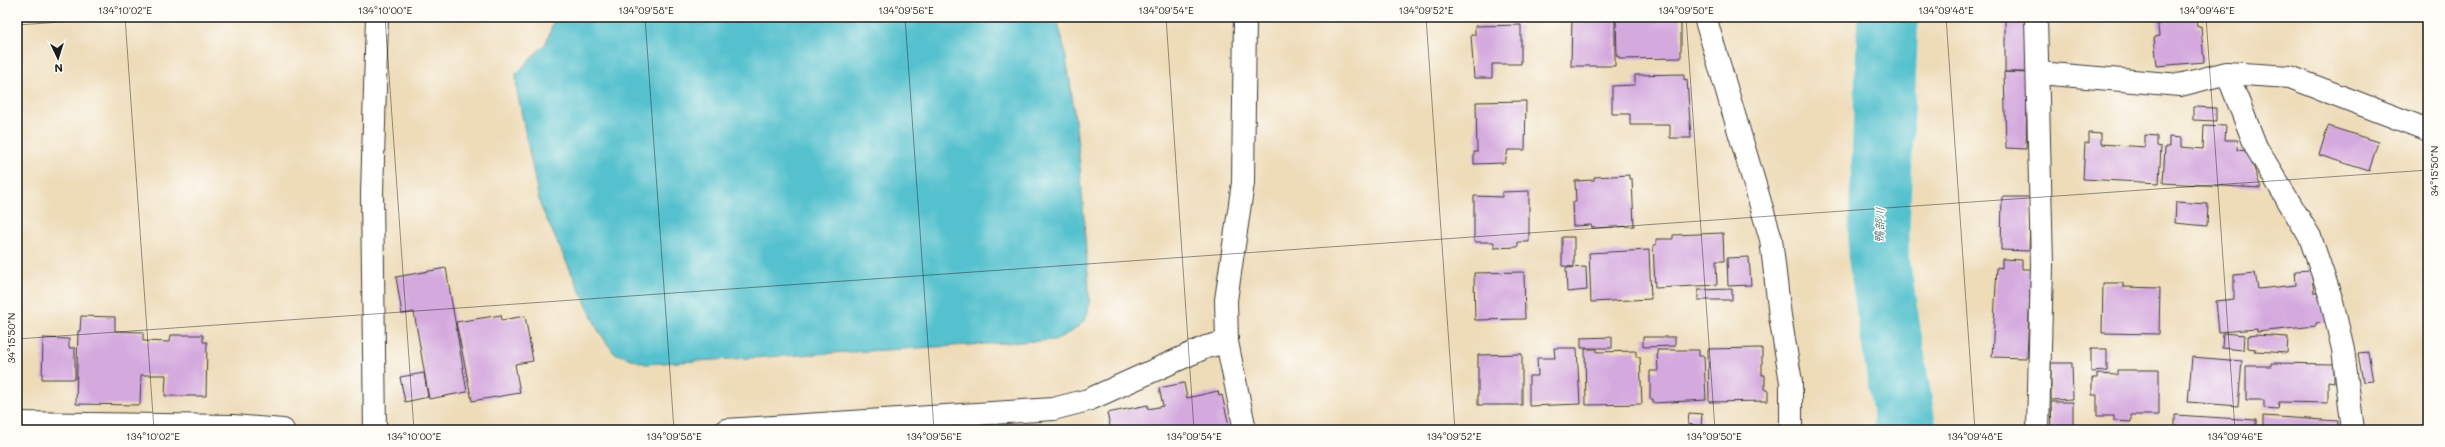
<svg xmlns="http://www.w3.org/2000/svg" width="2445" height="447" viewBox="0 0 2445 447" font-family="Mali,'Klee One',sans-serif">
  <rect width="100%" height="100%" fill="#fdfcf7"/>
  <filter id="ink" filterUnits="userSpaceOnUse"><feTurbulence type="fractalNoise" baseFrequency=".025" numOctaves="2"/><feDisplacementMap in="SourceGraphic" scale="8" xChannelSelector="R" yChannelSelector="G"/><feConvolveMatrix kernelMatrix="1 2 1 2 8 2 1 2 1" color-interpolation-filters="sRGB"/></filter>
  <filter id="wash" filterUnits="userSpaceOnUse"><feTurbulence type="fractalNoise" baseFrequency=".012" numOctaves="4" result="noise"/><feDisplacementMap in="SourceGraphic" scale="16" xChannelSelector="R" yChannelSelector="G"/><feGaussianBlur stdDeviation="0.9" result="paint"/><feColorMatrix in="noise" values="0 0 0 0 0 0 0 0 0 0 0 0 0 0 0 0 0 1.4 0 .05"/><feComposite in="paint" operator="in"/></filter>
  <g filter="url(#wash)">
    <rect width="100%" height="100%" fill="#eedcb9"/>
    <path fill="#55c1ce" stroke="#386e75" d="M555,17H1057C1076,94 1081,173 1086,251C1087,266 1092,302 1087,315C1082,328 1065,335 1054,340L646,364L614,353L598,330L540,205L517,91L516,74L546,43Z"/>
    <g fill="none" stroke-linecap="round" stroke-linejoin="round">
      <path stroke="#55c1ce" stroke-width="61" d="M1888,17L1878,254L1906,430"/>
    </g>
    <g id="blocks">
      <path fill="#d4a9de" d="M1572,17H1615V66H1571Z
        M1681,17V58L1620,59V57H1617L1616,18Z
        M2005,17H2030V72H2005Z
        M2196,17L2197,27L2201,26L2204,62L2157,66L2154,37L2159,36L2157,18Z
        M1521,25V64H1492V78H1474L1471,35H1475V26Z
        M2004,72L2031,73L2027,94L2026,149L2006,148Z
        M1684,74V80L1687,79L1691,138H1670V125H1630V114H1612V86L1635,85V75Z
        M1526,101L1525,150H1508L1505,163L1474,164V152H1477L1476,102Z
        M2193,107L2216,108V121L2193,120Z
        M2204,125L2226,126L2225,140H2238L2237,150L2248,151L2261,188L2163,183L2165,147H2169V137L2181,138V147L2203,149Z
        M2328,126L2378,142L2369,171L2319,155Z
        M2089,133L2101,134V144L2145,147V135L2157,136V146L2161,147L2159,183L2083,179L2085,143H2089Z
        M1629,175V179H1632L1634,226L1592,228L1591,225L1573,226L1572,202H1576L1575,181L1594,180V177Z
        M1529,191V242H1518V247L1494,248V242H1474V196L1502,197V192Z
        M2002,197H2031L2029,251L2001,250Z
        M2176,202L2208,204L2207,226L2175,223Z
        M1723,233L1724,261H1716L1717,285L1655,288L1653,245H1656V239H1673V235Z
        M1562,237H1574V267L1562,266Z
        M1649,250L1651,299L1591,302L1589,253Z
        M1749,257L1751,285L1728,286L1727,258Z
        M2002,259L2022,260V269H2031L2027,358L1992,357L1997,267L2002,268Z
        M1586,267L1587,290L1567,292L1566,268Z
        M446,268L467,392L429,399L414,312L402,314L396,277Z
        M2311,270L2314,293H2321L2327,322L2316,323V326L2257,332V329L2219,332L2216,301L2234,299V275L2255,273L2258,289L2296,285L2295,271Z
        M1524,272L1525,319L1475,320L1474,273Z
        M2103,283H2123V287L2160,288L2159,334L2102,333Z
        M1732,289V300H1698V290Z
        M501,315L502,320L525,316L533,361L515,364L520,393L472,401L456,322Z
        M81,316L115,317V331L143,332V341L170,342L171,335H203V342H207L206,396H165L166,375H141L140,405L76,404L78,331H80Z
        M2223,333L2244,335L2243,350L2222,348Z
        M2256,335L2288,337L2287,353L2255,351L2256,349L2248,348V336Z
        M1612,337V348H1581V338Z
        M1643,337H1675V346L1643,347Z
        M43,338L69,339V348H75V379H42Z
        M1554,348H1577L1580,404L1529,406V376H1538L1537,358H1555Z
        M1762,348V375H1765V390H1768V401L1709,402L1708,349Z
        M1585,349H1597V352L1636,351V357H1640L1642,404L1586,405Z
        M2091,349H2107V371L2091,372Z
        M1657,350H1699V356H1704L1706,400L1653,403V399H1650V371H1658Z
        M2368,352L2373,381L2363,382L2358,353Z
        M1522,354V405H1478V355Z
        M2192,357L2242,361L2238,406L2188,402Z
        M2051,363H2072L2073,399L2051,400Z
        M2271,363L2334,364V382L2328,381V403L2279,402L2278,409L2264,408V400H2246V366H2271Z
        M2117,370H2159V415H2131V422L2114,421V416H2097V395H2092V378H2097V374L2117,375Z
        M424,373L428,397L405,402L400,377Z
        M1184,383L1187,398L1218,391L1219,396L1222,395L1230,430H1111L1107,413L1148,405V409L1163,406L1159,388Z
        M2051,402H2073V430H2052Z
        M1689,413L1702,414L1701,426L1688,424Z
        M2175,415L2256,420V430H2175Z
        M2263,416L2338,421V430H2263Z"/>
    </g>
  </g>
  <g filter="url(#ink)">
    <use href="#blocks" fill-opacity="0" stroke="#3c3934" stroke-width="1"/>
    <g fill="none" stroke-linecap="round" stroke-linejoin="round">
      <defs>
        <path id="minor" d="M1245,17L1243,183L1226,300L1227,342L1245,430
          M1705,17L1771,239L1780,316L1791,382V430
          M2036,17L2042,265L2038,430
          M2039,73L2180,85L2227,73L2290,77L2428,130
          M2227,73L2256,147L2310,237L2331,298L2343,349L2353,430
          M17,423L233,426L283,430
          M375,430L372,194L377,17
          M726,430L1053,409L1088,400L1206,347L1227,342"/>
      </defs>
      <use href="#minor" stroke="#3c3934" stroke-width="24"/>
      <use href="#minor" stroke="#fff" stroke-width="22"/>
    </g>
  </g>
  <path fill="none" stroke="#1c1c1c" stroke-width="1" stroke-opacity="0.45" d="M125,17L154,430M385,17L414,430M645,17L674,430M905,17L934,430M1166,17L1194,430M1426,17L1455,430M1686,17L1715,430M1946,17L1975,430M2206,17L2235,430M17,25L137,17M17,339L2428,170"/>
  <g text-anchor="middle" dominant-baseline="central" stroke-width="3" stroke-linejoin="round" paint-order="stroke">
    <g font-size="12" font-style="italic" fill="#335e63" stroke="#fdfcf7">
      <text transform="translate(1879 225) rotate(-88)">鴨部川</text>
    </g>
  </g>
  <rect width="2445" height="447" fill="none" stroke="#fdfcf7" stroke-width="44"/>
  <g transform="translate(58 58) rotate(176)" stroke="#fdfcf7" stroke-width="3" paint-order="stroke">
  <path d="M0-3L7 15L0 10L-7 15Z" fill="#1c1c1c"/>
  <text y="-6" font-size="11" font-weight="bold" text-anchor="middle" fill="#1c1c1c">N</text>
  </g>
  <rect x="22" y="22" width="2401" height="403" fill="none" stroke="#1c1c1c" stroke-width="1.5"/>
  <g font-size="10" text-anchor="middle" fill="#1c1c1c">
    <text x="125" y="14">134°10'02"E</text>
    <text x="385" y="14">134°10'00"E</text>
    <text x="646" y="14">134°09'58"E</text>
    <text x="906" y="14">134°09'56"E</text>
    <text x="1166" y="14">134°09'54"E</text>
    <text x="1426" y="14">134°09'52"E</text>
    <text x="1686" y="14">134°09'50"E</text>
    <text x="1946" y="14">134°09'48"E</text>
    <text x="2207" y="14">134°09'46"E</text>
    <text transform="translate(2434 171) rotate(-90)" y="4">34°15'50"N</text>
    <text transform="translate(11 338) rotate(-90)" y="4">34°15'50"N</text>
    <text x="153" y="440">134°10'02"E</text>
    <text x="414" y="440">134°10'00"E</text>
    <text x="674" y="440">134°09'58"E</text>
    <text x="934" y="440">134°09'56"E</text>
    <text x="1194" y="440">134°09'54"E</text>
    <text x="1454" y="440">134°09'52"E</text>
    <text x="1714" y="440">134°09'50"E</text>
    <text x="1975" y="440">134°09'48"E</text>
    <text x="2235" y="440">134°09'46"E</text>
  </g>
</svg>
